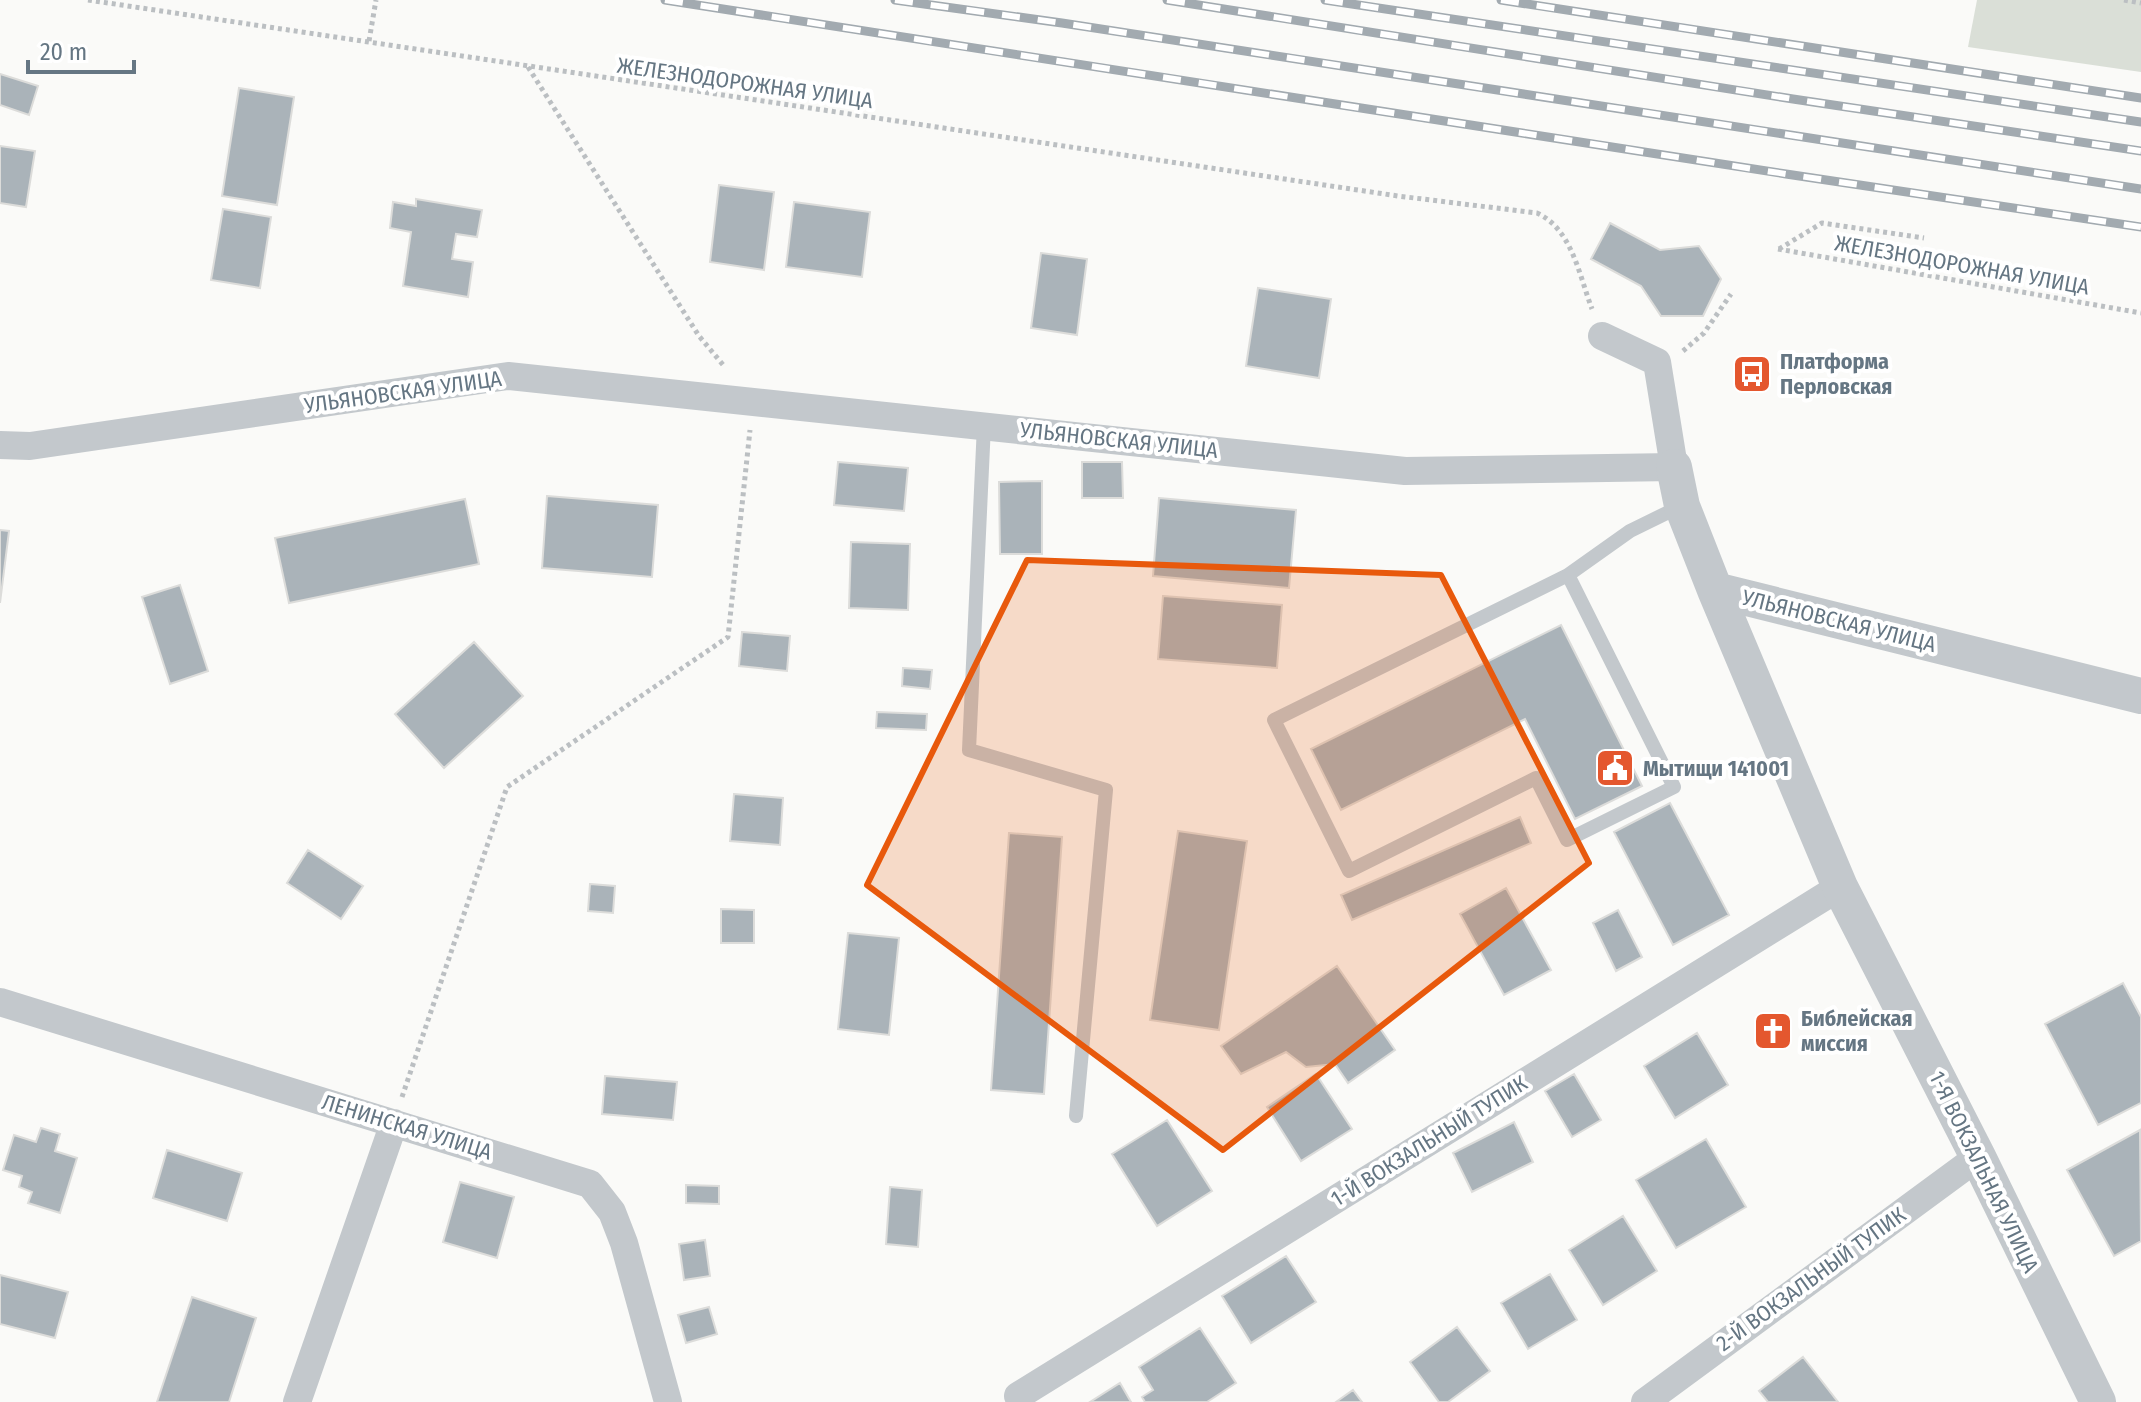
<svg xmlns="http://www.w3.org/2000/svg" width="2141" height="1402" viewBox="0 0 2141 1402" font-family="'Fira Sans Condensed',sans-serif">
  <rect width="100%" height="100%" fill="#fafaf8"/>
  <path fill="#dadfd7" d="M1977,0H2141V72L1968,47Z"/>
  <path fill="#aab3b9" stroke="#dcdcda" stroke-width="2" d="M0,74L38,86L29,115L0,105Z
    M239,88L294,97L277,205L222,196Z
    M0,146L35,151L26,207L0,203Z
    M719,185L774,192L764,270L710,262Z
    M416,199L482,210L477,237L456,234L452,259L473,262L468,297L403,286L411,232L390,228L393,202L416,206Z
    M794,202L870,212L862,277L786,267Z
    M223,209L271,217L260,288L211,280Z
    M1610,223L1660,250L1699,246L1721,279L1703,316H1661L1641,286L1591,259Z
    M1041,253L1087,259L1077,335L1031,328Z
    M1258,288L1331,299L1319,378L1246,366Z
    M838,462L908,468L904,511L834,505Z
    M1082,462H1122L1123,498H1082Z
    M1042,481V554H1000L999,482Z
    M547,496L658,505L652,577L542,568Z
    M1159,498L1296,510L1289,588L1153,576Z
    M465,499L479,564L289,603L275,538Z
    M0,530L9,531L0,603Z
    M851,542L910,544L908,610L849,608Z
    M180,585L208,671L170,684L142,597Z
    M1163,596L1282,605L1277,668L1158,659Z
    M1561,625L1642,786L1575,819L1525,719L1341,810L1311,749Z
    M742,632L790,636L787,671L739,666Z
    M474,642L523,696L444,768L395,714Z
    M903,668L932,670L930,689L902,686Z
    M877,712L927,714L926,730L876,728Z
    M734,794L783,798L780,845L730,841Z
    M1670,803L1729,915L1673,945L1614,832Z
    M1520,817L1531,843L1352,920L1341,895Z
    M1178,831L1247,841L1219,1030L1150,1020Z
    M1009,833L1062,837L1044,1094L991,1090Z
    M308,850L363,886L341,919L287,883Z
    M590,884L615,886L613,913L588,911Z
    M1506,888L1551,970L1504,995L1460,914Z
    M721,909L754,910V943H721Z
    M1618,910L1642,957L1616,971L1593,923Z
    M848,933L899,938L889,1035L838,1029Z
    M1337,966L1395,1050L1348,1083L1335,1064L1306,1067L1286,1052L1241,1074L1221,1046Z
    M2123,983L2141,1017V1103L2098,1125L2045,1024Z
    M1697,1033L1728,1085L1675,1118L1644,1066Z
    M1316,1074L1352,1129L1301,1161L1267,1107Z
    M1574,1074L1601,1120L1572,1137L1545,1091Z
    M605,1076L677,1082L673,1120L602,1114Z
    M1167,1120L1212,1191L1157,1226L1112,1154Z
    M1514,1122L1533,1162L1472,1192L1453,1153Z
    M41,1128L60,1134L55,1151L77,1158L60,1213L28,1203L32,1192L19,1187L22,1176L3,1170L14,1135L36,1142Z
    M2140,1130L2141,1241L2114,1256L2067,1170Z
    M1706,1139L1746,1207L1676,1248L1636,1180Z
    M167,1150L242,1173L227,1221L153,1198Z
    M460,1182L514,1197L497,1258L443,1242Z
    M686,1185L719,1186V1204L686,1203Z
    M890,1187L922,1190L918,1247L886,1244Z
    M1623,1216L1657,1271L1603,1305L1569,1250Z
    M705,1240L710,1276L684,1280L679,1244Z
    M1286,1256L1316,1302L1251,1343L1222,1296Z
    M1550,1274L1577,1320L1528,1349L1501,1303Z
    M0,1275L68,1292L55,1338L0,1324Z
    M192,1297L256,1318L229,1402H157Z
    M709,1307L717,1334L686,1343L678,1315Z
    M1457,1327L1490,1371L1448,1402H1439L1410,1362Z
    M1200,1328L1236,1383L1207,1402H1145L1142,1397L1153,1390L1139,1367Z
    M1803,1357L1838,1402H1768L1759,1391Z
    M1120,1383L1131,1402H1090Z
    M1353,1390L1362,1402H1336Z"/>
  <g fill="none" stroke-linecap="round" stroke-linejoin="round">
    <path stroke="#bbbfc2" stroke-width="5" stroke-dasharray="4 4" stroke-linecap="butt" d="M88,0L1398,196L1537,213C1572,229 1579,275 1592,309
      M2124,0L2141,3
      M369,41L376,0
      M528,67L699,336L724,366
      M1778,249L2141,313
      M1779,249L1822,223L1924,238
      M1683,351L1704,333L1731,294
      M402,1097L507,787L728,637L750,430"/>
    <path stroke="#c3c8cc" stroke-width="14" d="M984,425L969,750L1106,790L1076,1116
      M1568,575L1674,787L1567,840L1536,778L1349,871L1274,720L1568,575L1630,531L1681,506"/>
    <path stroke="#c3c8cc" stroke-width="28" d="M0,445L30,446L508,376L1405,471L1674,467L1657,362L1602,336
      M0,1002L590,1184L612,1212L624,1243L668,1402
      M1018,1396L1840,887
      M297,1402L394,1123
      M1645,1402L1978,1157"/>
    <path stroke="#c3c8cc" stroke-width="36" d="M1674,467L1682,506L1715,590L1840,887L1978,1157L2098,1402
      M1715,590L2141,696"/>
    <defs>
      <path id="rail" d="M665,0L1786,174L2141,227
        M895,0L1062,23L2141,189
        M1167,0L1793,99L2141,151
        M1325,0L2141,122
        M1501,0L2141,98"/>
    </defs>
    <use href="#rail" stroke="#a2aab0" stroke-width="9"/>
    <use href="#rail" stroke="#fff" stroke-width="6" stroke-dasharray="18" stroke-linecap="butt"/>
  </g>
  <path fill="#e8590c" fill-opacity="0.2" stroke="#e8590c" stroke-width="6" stroke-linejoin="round" d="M1027,560L1441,575L1589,863L1223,1150L867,885Z"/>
  <defs>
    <symbol id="bus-square" viewBox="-11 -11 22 22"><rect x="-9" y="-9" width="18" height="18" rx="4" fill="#e4572e" stroke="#fff"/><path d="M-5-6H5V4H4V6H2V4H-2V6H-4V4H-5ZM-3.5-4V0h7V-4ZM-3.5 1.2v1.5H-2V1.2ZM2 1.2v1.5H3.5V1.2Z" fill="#fff"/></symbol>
    <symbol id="civic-square" viewBox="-11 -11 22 22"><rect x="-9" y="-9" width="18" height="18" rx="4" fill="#e4572e" stroke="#fff"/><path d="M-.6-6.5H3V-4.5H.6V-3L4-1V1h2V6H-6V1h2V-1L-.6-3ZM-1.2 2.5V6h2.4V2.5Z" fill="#fff"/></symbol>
    <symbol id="church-square" viewBox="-11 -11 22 22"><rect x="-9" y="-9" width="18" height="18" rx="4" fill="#e4572e" stroke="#fff"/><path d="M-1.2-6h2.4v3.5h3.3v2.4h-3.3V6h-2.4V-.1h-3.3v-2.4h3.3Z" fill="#fff"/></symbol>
  </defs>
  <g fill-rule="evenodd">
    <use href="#bus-square" x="1730" y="352" width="44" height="44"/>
    <use href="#civic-square" x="1593" y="746" width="44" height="44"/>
    <use href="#church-square" x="1751" y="1009" width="44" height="44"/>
  </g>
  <g text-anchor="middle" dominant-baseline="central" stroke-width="8" stroke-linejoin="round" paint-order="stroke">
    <g font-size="22" fill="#657683" stroke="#fff">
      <text transform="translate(745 83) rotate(8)">ЖЕЛЕЗНОДОРОЖНАЯ УЛИЦА</text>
      <text transform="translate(1962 265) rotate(10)">ЖЕЛЕЗНОДОРОЖНАЯ УЛИЦА</text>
      <text transform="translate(403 392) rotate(-8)">УЛЬЯНОВСКАЯ УЛИЦА</text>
      <text transform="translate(1119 440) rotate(6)">УЛЬЯНОВСКАЯ УЛИЦА</text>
      <text transform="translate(1839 621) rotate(14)">УЛЬЯНОВСКАЯ УЛИЦА</text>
      <text transform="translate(407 1127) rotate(17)">ЛЕНИНСКАЯ УЛИЦА</text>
      <text transform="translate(1429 1141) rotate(-32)">1-Й ВОКЗАЛЬНЫЙ ТУПИК</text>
      <text transform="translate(1984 1172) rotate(64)">1-Я ВОКЗАЛЬНАЯ УЛИЦА</text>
      <text transform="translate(1811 1279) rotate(-36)">2-Й ВОКЗАЛЬНЫЙ ТУПИК</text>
    </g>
    <g font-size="22" font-weight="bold" fill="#657683" stroke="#fff" text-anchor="start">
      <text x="1780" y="361">Платформа<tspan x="1780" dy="25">Перловская</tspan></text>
      <text x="1643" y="768">Мытищи 141001</text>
      <text x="1801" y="1018">Библейская<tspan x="1801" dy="25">миссия</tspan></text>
    </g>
  </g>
  <path d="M28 60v12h106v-12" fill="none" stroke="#657683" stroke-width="4"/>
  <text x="40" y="60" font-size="24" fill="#657683" stroke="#ffffff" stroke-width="6" paint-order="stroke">20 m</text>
</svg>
